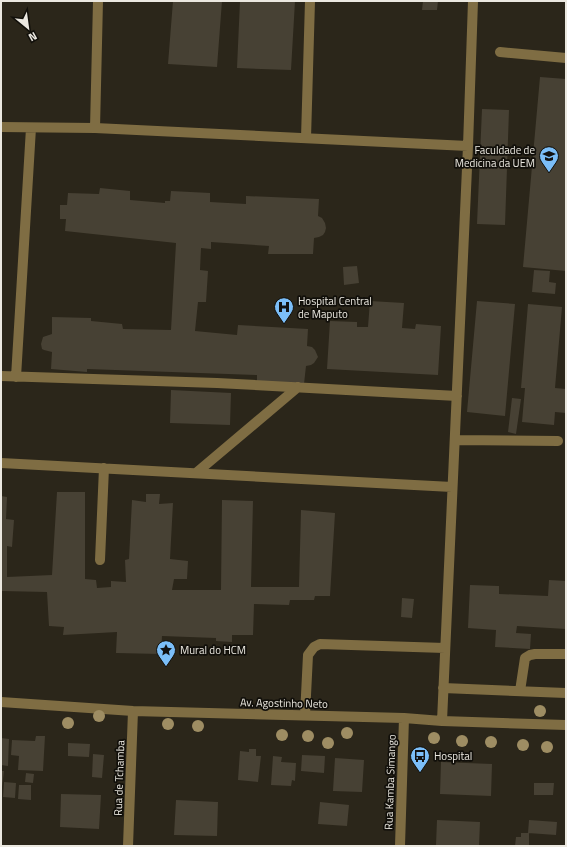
<svg xmlns="http://www.w3.org/2000/svg" width="567" height="847" viewBox="0 0 567 847" font-family="'Titillium Web',sans-serif">
  <rect width="100%" height="100%" fill="#2b261a"/>
  <path fill="#474134" d="M173,1H222L217,67L168,64Z
    M240,1H295L291,70L237,68Z
    M423,1H438L437,10H422Z
    M540,77L566,79V271L523,267Z
    M482,109L509,110L505,225L477,224Z
    M100,188L130,191V200L165,203V201H170L171,191L210,193V202L246,204V196L319,199L318,216L322,218L325,223L326,228L325,232L323,235L319,237L314,238L313,254H268L269,246L211,242V249L201,248L200,270L208,271L206,302H198L195,331L237,335L238,325L308,329L307,346L312,347L315,350L318,357L314,363L311,365L306,366L304,384L257,383V375L87,369V372L51,369L52,352L44,350L42,349L41,344L43,337L52,334V317L91,318V321L122,324L123,329L171,330L176,243L65,231L66,219H60V205H67L68,193L99,194Z
    M357,266L359,283L344,285L343,267Z
    M534,270L550,271L549,282L556,283L555,294L532,292Z
    M370,301L404,303L402,328L415,329L416,324L441,326L438,375L327,369L330,321L357,322V327H368Z
    M477,301L515,304L505,416L467,412Z
    M528,304L562,307L555,388L566,389V413L555,412L554,425L522,422L525,388H521Z
    M171,390L231,393L230,425L170,423Z
    M512,398L521,399L516,434L508,432Z
    M57,492H85V579L96,580L97,588L111,587V581L126,582L125,560L129,559L132,500L146,502V494H160L159,504L173,503L170,559L188,561L187,579H174L172,590H221L222,500L253,501L251,587H299L301,510L335,513L330,596H315L314,600H290L289,605L254,604L253,635H232V642L216,641V638L162,636L161,654L116,653L117,632L63,635L64,627L49,626L47,592L1,591V496L7,497L6,519L14,520L12,547L7,546V577L52,575Z
    M549,580L566,581V629L517,626L516,633L531,634L530,649L495,647L496,630L468,628L470,585L499,586V594L548,596Z
    M402,598L414,599L412,618L401,617Z
    M36,736H45L43,771L18,770L19,756L11,755L12,740L35,741Z
    M1,738L9,739L8,766L1,765Z
    M68,743L90,744L89,757L68,756Z
    M249,749H256V756H261L258,782L238,780L240,751L249,752Z
    M93,754L104,755L102,778L92,777Z
    M302,755L325,756L324,773L301,771Z
    M273,756L282,757L281,762L296,763L295,781L292,780L291,786L271,785Z
    M335,758L364,760L362,792L333,791Z
    M441,762L492,764L491,796L440,794Z
    M1,771H4L2,787H1Z
    M26,773L34,774L33,783L25,782Z
    M4,782L16,783L15,798L3,797Z
    M534,783H554L553,795H534Z
    M19,785H31V800L18,799Z
    M61,794L101,795L99,829L60,827Z
    M176,800L218,802L217,836L174,835Z
    M320,802L349,805L347,826L318,824Z
    M437,820L480,822L479,846L436,845Z
    M529,820L557,822L556,835L528,833Z
    M521,833H529V846H515L516,837H521Z"/>
  <g fill="none" stroke-linecap="round" stroke-linejoin="round">
    <path stroke="#7f6d43" stroke-width="10" d="M500,52L566,58
      M1,127L95,128L468,146
      M95,128L98,1
      M306,138L310,1
      M1,376L217,383L457,396
      M16,377L31,128
      M455,440L558,441
      M1,463L452,487
      M196,473L298,387
      M100,560L104,468
      M443,688L566,693
      M520,691L525,658L530,655L535,654H566
      M1,702L133,711L404,718L442,721L566,725
      M305,715L308,655L314,647L320,644L445,648
      M442,721L468,146L473,1
      M128,846L133,711
      M400,846L404,718"/>
  </g>
  <g fill="#9e8d63">
    <circle cx="540" cy="711" r="6"/>
    <circle cx="99" cy="716" r="6"/>
    <circle cx="68" cy="723" r="6"/>
    <circle cx="168" cy="724" r="6"/>
    <circle cx="198" cy="726" r="6"/>
    <circle cx="347" cy="733" r="6"/>
    <circle cx="282" cy="735" r="6"/>
    <circle cx="308" cy="736" r="6"/>
    <circle cx="434" cy="738" r="6"/>
    <circle cx="462" cy="741" r="6"/>
    <circle cx="491" cy="742" r="6"/>
    <circle cx="328" cy="743" r="6"/>
    <circle cx="523" cy="745" r="6"/>
    <circle cx="547" cy="747" r="6"/>
  </g>
  <defs>
    <symbol id="university-pin" viewBox="-11 -11 22 30"><path d="M0 17L-7.5 6A9.5 9.5 0 1 1 7.5 6Z" fill="#7bbef8" stroke="#110f0a"/><path d="M0-5L7-2L0 1L-7-2ZM-4 1L0 2.5L4 1V4Q0 6-4 4Z" fill="#111"/></symbol>
    <symbol id="hospital-pin" viewBox="-11 -11 22 30"><path d="M0 17L-7.5 6A9.5 9.5 0 1 1 7.5 6Z" fill="#7bbef8" stroke="#110f0a"/><path d="M-5-5h3v3.5h4V-5h3V5h-3V1.5h-4V5h-3Z" fill="#111"/></symbol>
    <symbol id="sight-pin" viewBox="-11 -11 22 30"><path d="M0 17L-7.5 6A9.5 9.5 0 1 1 7.5 6Z" fill="#7bbef8" stroke="#110f0a"/><path d="M0-6L1.8-2.2L6-1.7L2.9 1.2L3.7 5.4L0 3.3L-3.7 5.4L-2.9 1.2L-6-1.7L-1.8-2.2Z" fill="#111"/></symbol>
    <symbol id="bus-pin" viewBox="-11 -11 22 30"><path d="M0 17L-7.5 6A9.5 9.5 0 1 1 7.5 6Z" fill="#7bbef8" stroke="#110f0a"/><path d="M-5-6H5V4H4V6H2V4H-2V6H-4V4H-5ZM-3.5-4V0h7V-4ZM-3.5 1.2v1.5H-2V1.2ZM2 1.2v1.5H3.5V1.2Z" fill="#111"/></symbol>
  </defs>
  <g fill-rule="evenodd">
    <use href="#university-pin" x="538" y="145" width="22" height="30"/>
    <use href="#hospital-pin" x="273" y="296" width="22" height="30"/>
    <use href="#sight-pin" x="155" y="639" width="22" height="30"/>
    <use href="#bus-pin" x="409" y="745" width="22" height="30"/>
  </g>
  <g text-anchor="middle" dominant-baseline="central" stroke-width="3.5" stroke-linejoin="round" paint-order="stroke">
    <g font-size="11" fill="#ebe8e0" stroke="#110f0a" text-anchor="start">
      <text x="535" y="150" text-anchor="end">Faculdade de<tspan x="535" dy="13">Medicina da UEM</tspan></text>
      <text x="298" y="301">Hospital Central<tspan x="298" dy="13">de Maputo</tspan></text>
      <text x="180" y="650">Mural do HCM</text>
      <text x="434" y="756">Hospital</text>
    </g>
    <g font-size="11" fill="#ebe8e0" stroke="#110f0a">
      <text transform="translate(284 703) rotate(1)">Av. Agostinho Neto</text>
      <text transform="translate(119 778) rotate(-88)">Rua de Tchamba</text>
      <text transform="translate(390 782) rotate(-88)">Rua Kamba Simango</text>
    </g>
  </g>
  <rect width="567" height="847" fill="none" stroke="#ebe8e0" stroke-width="4"/>
  <g transform="translate(28 28) rotate(151)" stroke="#110f0a" stroke-width="3" paint-order="stroke">
  <path d="M0-3L7 15L0 10L-7 15Z" fill="#ebe8e0"/>
  <text y="-6" font-size="11" font-weight="bold" text-anchor="middle" fill="#ebe8e0">N</text>
  </g>
</svg>
